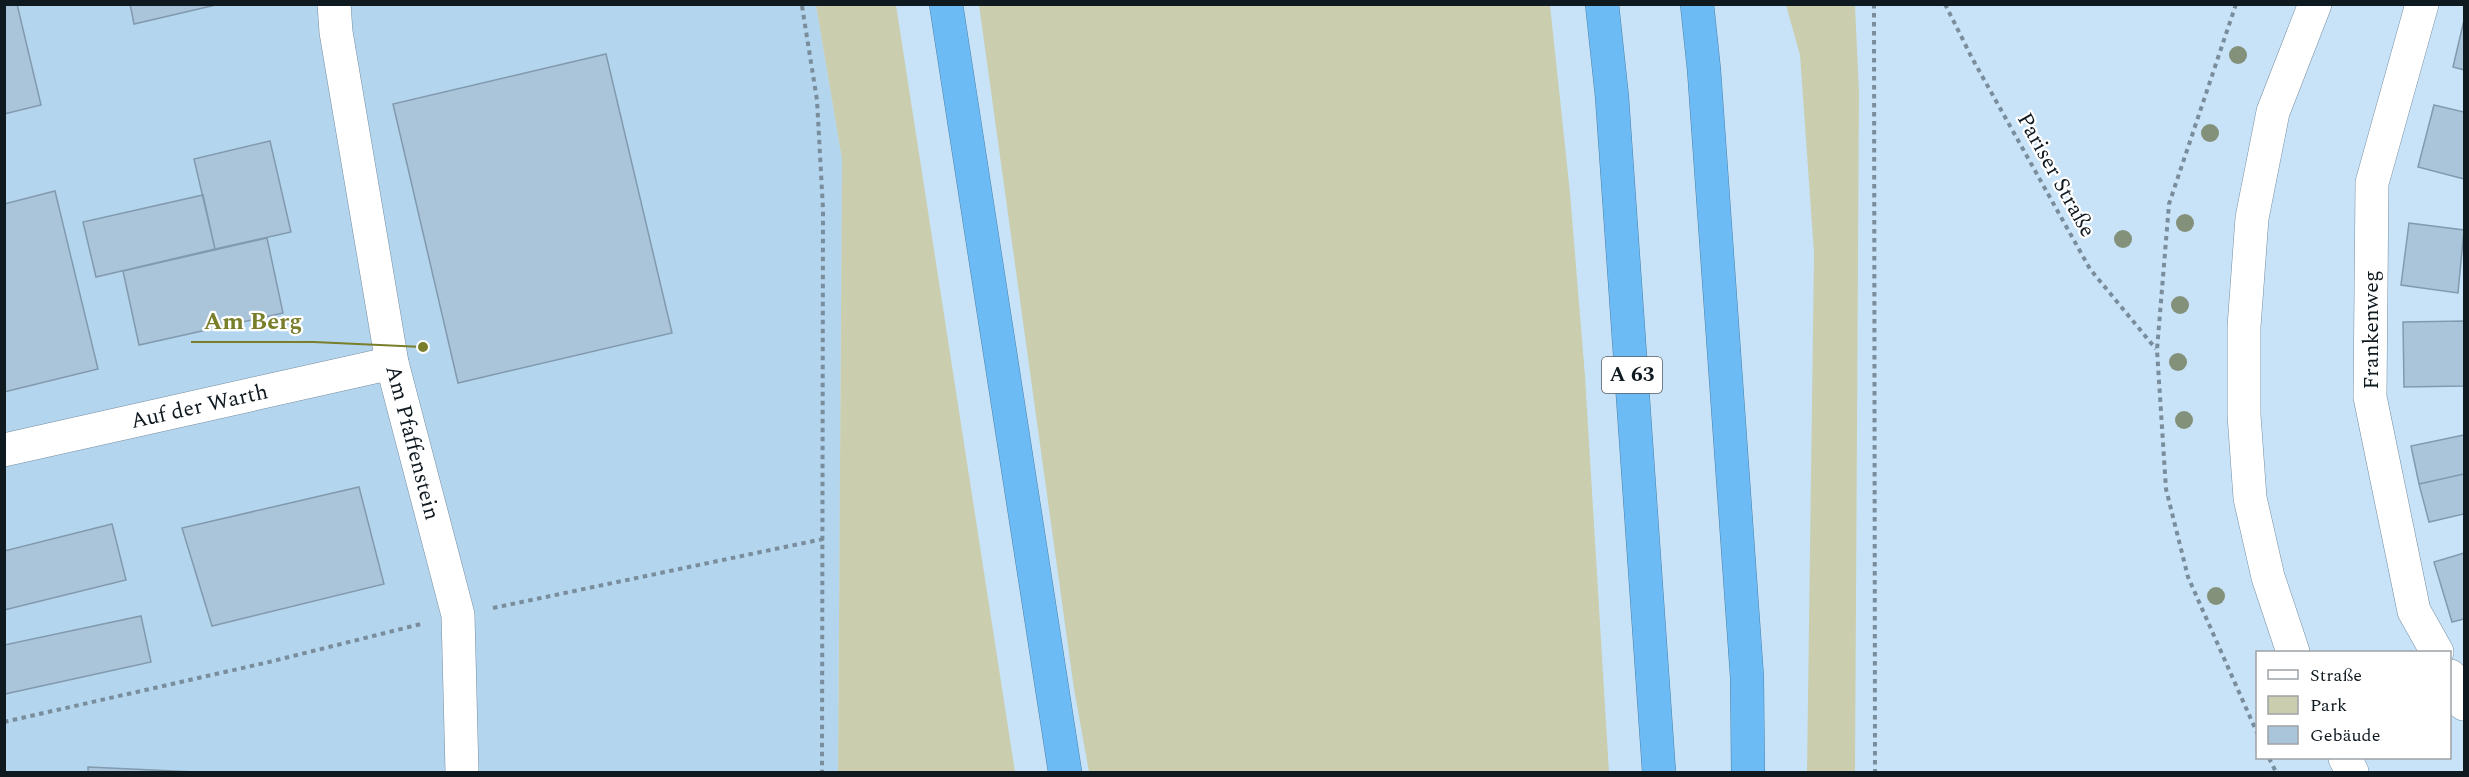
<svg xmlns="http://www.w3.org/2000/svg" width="2469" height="777" viewBox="0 0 2469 777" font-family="Spectral,serif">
  <rect width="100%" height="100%" fill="#c8e3f8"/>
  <path fill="#b4d5ee" d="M5,5H816L842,159L838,772H5Z"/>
  <path fill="#caceae" d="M816,5H896L1015,772H838L842,159Z
    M979,5H1550L1570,193L1585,376L1609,772H1089L1074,689Z
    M1786,5H1855L1859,92L1855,772H1807L1814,253L1800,55Z"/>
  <path fill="#aac4d9" stroke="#819aae" stroke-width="1.5" d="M4,4H17L41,105L4,114Z
    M130,4H220L134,24Z
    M2464,20V70L2453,67Z
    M606,54L672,333L458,383L393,104Z
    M2434,105L2464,112V179L2418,167Z
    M270,141L291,232L215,249L194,159Z
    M55,191L98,369L4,392V204Z
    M203,195L215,249L96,277L83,222Z
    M2409,223L2464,230L2458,293L2401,285Z
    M267,238L283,313L139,345L123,271Z
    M2464,321V386L2404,387L2403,322Z
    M2464,435V474L2419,484L2411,446Z
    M2464,474V514L2429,522L2419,484Z
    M359,487L384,584L212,626L182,528Z
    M112,524L126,580L4,610V551Z
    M2464,553V619L2452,622L2434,562Z
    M141,616L151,662L5,694L4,645Z
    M88,767L196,772H88Z"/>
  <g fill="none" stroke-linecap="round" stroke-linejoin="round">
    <defs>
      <g id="minor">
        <path id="s1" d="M334,4L336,32L392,363L458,615L462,772"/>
        <path d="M2422,4L2372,183L2370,397L2414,611L2437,652"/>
        <path id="s2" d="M4,450L392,363"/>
        <path d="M2450,676L2464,704"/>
      </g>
      <path id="secondary" d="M2293,652L2268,577L2250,498L2244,415V327L2252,218L2273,112L2315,4
        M2345,758L2352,772"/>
      <path id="motorway" d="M946,4L1065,772
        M1602,4L1612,97L1659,772
        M1697,4L1704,70L1747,677L1748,772"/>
    </defs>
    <use href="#minor" stroke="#748da1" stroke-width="34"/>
    <use href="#secondary" stroke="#748da1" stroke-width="34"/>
    <use href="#motorway" stroke="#4c82aa" stroke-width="34"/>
    <path stroke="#798d9c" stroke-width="4" stroke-dasharray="4.5 4.5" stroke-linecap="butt" d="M1874,4L1875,772
      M1945,4L1972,58L2090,269L2156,349
      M2236,4L2169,204L2157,350L2166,489L2188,577L2258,735
      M802,6L817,100L823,209L822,772
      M493,608L823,539
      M4,722L269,662L421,624
      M2269,758L2276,772"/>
    <use href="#minor" stroke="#fff" stroke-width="33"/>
    <use href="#secondary" stroke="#fff" stroke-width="33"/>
    <use href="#motorway" stroke="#6dbbf5" stroke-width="33"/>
  </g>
  <g fill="#83917a">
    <circle cx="2238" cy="55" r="9"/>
    <circle cx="2210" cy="133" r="9"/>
    <circle cx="2185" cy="223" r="9"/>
    <circle cx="2123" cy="239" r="9"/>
    <circle cx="2180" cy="305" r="9"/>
    <circle cx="2178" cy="362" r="9"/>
    <circle cx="2184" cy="420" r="9"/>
    <circle cx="2216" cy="596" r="9"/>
  </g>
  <g text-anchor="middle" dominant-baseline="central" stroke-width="4.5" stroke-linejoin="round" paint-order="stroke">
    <rect fill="#fff" stroke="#575e63" stroke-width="1.5" x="1602" y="357" width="60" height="36" rx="4.5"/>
    <g font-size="21" font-weight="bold" fill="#0f1920">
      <text x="1632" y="375">A 63</text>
    </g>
    <g font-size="22" fill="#0f1920" stroke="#fff">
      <text transform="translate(2056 175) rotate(61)">Pariser Straße</text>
      <text transform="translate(2371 330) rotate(-90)">Frankenweg</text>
      <text stroke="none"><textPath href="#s2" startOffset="200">Auf der Warth</textPath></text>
      <text stroke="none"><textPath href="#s1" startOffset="446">Am Pfaffenstein</textPath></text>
    </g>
  </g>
  <path fill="none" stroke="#787e29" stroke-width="2" d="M423 347L314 342H191"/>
  <circle fill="#787e29" stroke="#fff" stroke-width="2" cx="423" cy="347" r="6"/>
  <g font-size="24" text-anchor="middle" font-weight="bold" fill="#787e29" stroke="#fff" stroke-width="4.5" stroke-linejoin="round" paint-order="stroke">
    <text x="253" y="329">Am Berg</text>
  </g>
  <rect width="2469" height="777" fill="none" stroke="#0f1920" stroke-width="12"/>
  <rect x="2256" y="651" width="195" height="108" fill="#ffffff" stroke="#9fa3a6" stroke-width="1.5"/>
  <rect x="2268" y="670" width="30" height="9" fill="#ffffff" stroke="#9fa3a6" stroke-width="1.5"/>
  <text x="2310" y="681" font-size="18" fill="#0f1920">Straße</text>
  <rect x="2268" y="696" width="30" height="18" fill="#caceae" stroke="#9fa3a6" stroke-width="1.5"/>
  <text x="2310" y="711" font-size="18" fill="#0f1920">Park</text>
  <rect x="2268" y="726" width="30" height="18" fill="#aac4d9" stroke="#9fa3a6" stroke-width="1.5"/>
  <text x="2310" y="741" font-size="18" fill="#0f1920">Gebäude</text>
</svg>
